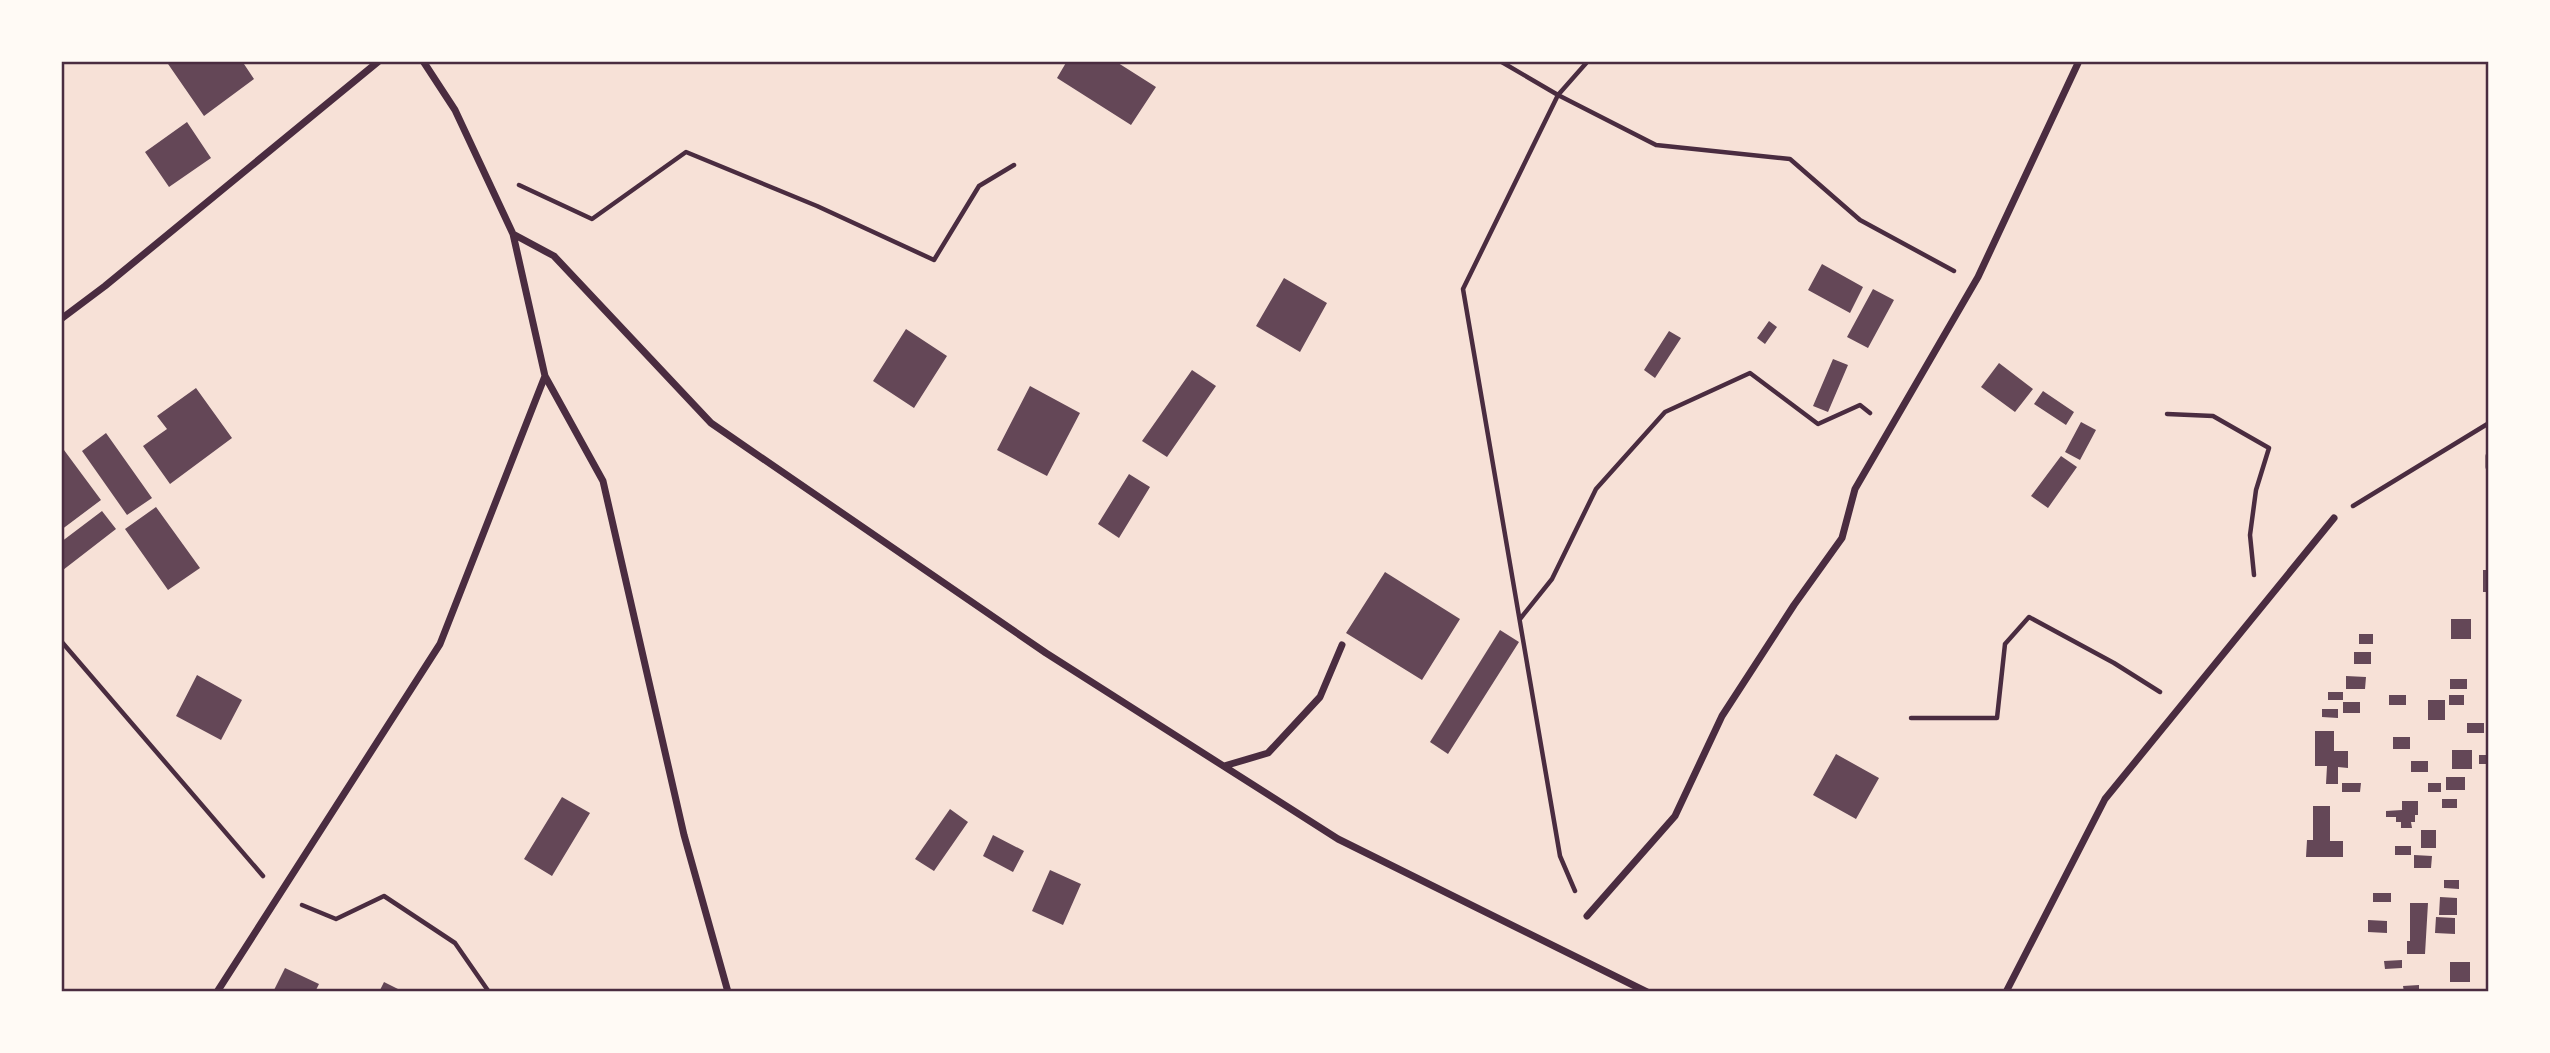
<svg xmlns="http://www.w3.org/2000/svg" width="2550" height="1053" viewBox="0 0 2550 1053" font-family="Raleway,sans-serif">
  <rect width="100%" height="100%" fill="#f7e1d7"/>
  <path fill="#644757" d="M166,61H242L254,79L204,116Z
    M1067,61H1115L1156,87L1131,125L1057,78Z
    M187,122L211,158L169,187L145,152Z
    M1822,264L1863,287L1850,313L1808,290Z
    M1284,278L1327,303L1300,352L1256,326Z
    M1873,289L1894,300L1868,348L1847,337Z
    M1769,321L1777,327L1765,344L1757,338Z
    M906,329L947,356L914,408L873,381Z
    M1669,331L1681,338L1655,378L1644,370Z
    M1833,359L1848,365L1828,412L1813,406Z
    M1999,363L2033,389L2015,412L1981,387Z
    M1192,370L1216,386L1167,457L1142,441Z
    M1030,386L1080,413L1047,476L997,450Z
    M196,388L232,438L170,484L143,446L167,429L157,416Z
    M2043,391L2074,412L2066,425L2034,404Z
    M2081,422L2096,430L2080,460L2065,452Z
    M106,433L152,498L127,515L82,451Z
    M61,446L101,500L61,530Z
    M2061,456L2077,467L2048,508L2031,496Z
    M1129,474L1150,487L1119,538L1098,524Z
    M156,507L200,568L168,590L125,529Z
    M102,511L116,529L63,570L61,542Z
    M2483,570H2489V592H2483Z
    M1385,572L1460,619L1422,680L1346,633Z
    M2451,619H2471V639H2451Z
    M1500,630L1519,642L1448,754L1430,742Z
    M2359,634H2373V644H2359Z
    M2354,652H2371V664H2354Z
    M197,675L242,700L221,740L176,716Z
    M2346,676L2366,677L2365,689H2346Z
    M2450,679H2467V689H2450Z
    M2328,692H2343V700H2328Z
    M2389,695H2406V705H2389Z
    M2449,695H2464V705H2449Z
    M2428,700H2445V720H2428Z
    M2343,702H2360V713H2343Z
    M2322,709H2338V718L2322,717Z
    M2467,723H2484V733H2467Z
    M2315,731H2334V751H2348V768L2338,767V784H2326L2327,766H2315Z
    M2393,737H2410V749H2393Z
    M2452,750H2472V769H2452Z
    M1836,754L1879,778L1856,819L1813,795Z
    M2479,755H2489V764H2479Z
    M2411,761H2428V772H2411Z
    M2446,777H2465V790H2446Z
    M2342,783H2361L2360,792H2342Z
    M2428,783H2441V792H2428Z
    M562,797L590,813L552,876L524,859Z
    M2442,799H2457V808H2442Z
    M2402,801H2418V815H2415V822H2411L2412,828H2401V822H2396V817H2386V811L2402,810Z
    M2313,806H2330V841H2343V857H2306L2307,840H2313Z
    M950,809L968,822L934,871L915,859Z
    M2421,830H2436V848H2421Z
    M993,835L1024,851L1013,872L983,856Z
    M2395,846H2411V855H2395Z
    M2414,855L2432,856L2431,868H2414Z
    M1050,870L1081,884L1063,925L1032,911Z
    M2444,880H2459V889L2444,888Z
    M2373,893H2391V902H2373Z
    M2440,897L2457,898V915H2439Z
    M2410,903H2428L2425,954H2407V941H2410Z
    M2436,917L2455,918V934L2435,933Z
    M2368,920L2387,921V933L2368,932Z
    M2402,960V968L2385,969L2384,961Z
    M2450,962H2470V982H2450Z
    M285,968L319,984L315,992H273Z
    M384,982L404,992H379Z
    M2419,985V992H2404L2403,986Z"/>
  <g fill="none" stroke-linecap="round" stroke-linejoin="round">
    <path stroke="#4a2c40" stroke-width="4.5" d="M1500,61L1558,95L1656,145L1790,159L1860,220L1954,271
      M519,185L592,219L686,152L817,206L934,260L979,186L1014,165
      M2167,414L2213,416L2269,448L2256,490L2250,535L2254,575
      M2353,506L2489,423
      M1520,619L1552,579L1596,489L1665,412L1750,373L1818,424L1860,405L1870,413
      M61,641L263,876
      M1911,718H1997L2005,644L2029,617L2114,663L2160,692
      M1575,891L1560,856L1463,289L1558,95L1588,61
      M302,905L336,919L384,896L455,943L489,992"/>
    <path stroke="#4a2c40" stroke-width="7" d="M423,61L455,110L513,234L545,376L603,481L684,835L728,992
      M513,234L554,256L711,423L1046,653L1338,839L1647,992
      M61,319L105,286L379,61
      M2489,456V467
      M1224,766L1268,753L1320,697L1342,645
      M1587,916L1675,816L1722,716L1794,605L1842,538L1855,489L1978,277L2079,61
      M217,992L440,644L545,376
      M2006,992L2105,799L2334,518"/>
  </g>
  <rect width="2550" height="1053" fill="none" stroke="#fffaf5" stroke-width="126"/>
  <rect x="63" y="63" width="2424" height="927" fill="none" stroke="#4a2c40" stroke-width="2.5"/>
</svg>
